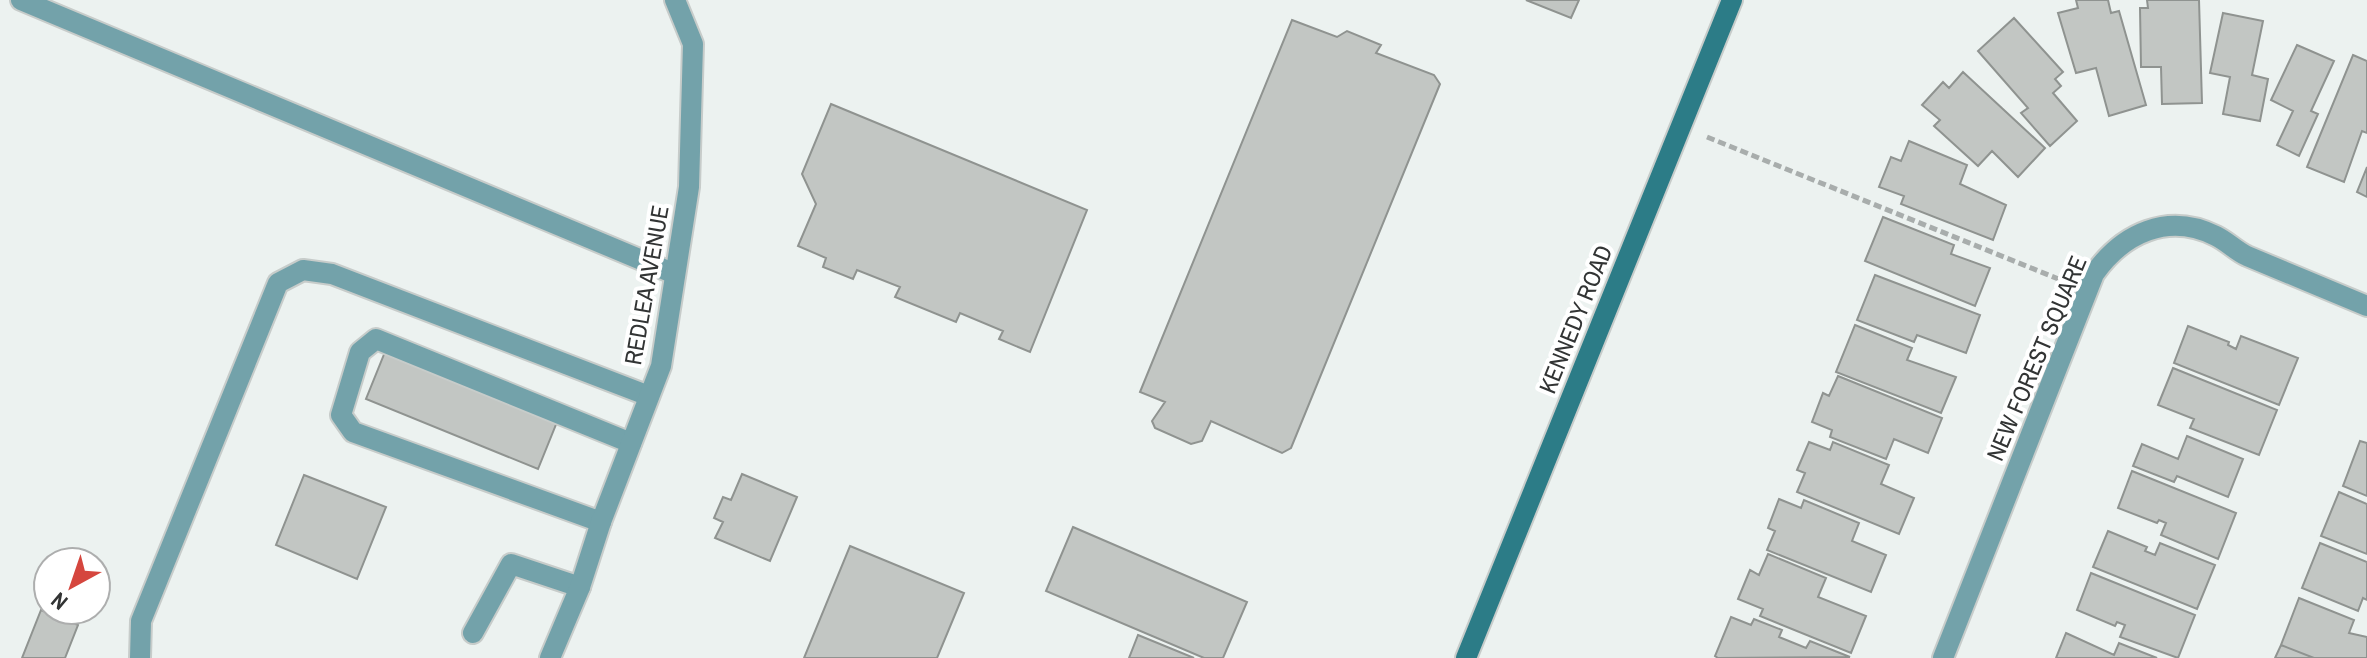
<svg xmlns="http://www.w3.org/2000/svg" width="2367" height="658" viewBox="0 0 2367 658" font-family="'Archivo Narrow',sans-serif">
  <rect width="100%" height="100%" fill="#ecf2f0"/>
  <path fill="#c2c6c3" stroke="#8f9390" stroke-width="2" d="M1526,0H1579L1571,18Z
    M2076,0H2108L2111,13L2119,11L2146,105L2109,116L2096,68L2076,73L2058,13L2078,8Z
    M2147,0H2199L2202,103L2162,104L2161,67H2141L2140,8H2148Z
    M2223,13L2263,21L2252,75L2268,79L2260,121L2223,114L2230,77L2210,73Z
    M2014,18L2063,72L2055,79L2061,86L2053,93L2077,121L2050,146L2021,113L2028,108L1978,51Z
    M1292,20L1337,37L1347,31L1381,45L1376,53L1434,75L1440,84L1291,448L1282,453L1211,421L1202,441L1191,444L1155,428L1152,421L1165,402L1140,392Z
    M2297,45L2334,61L2311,111L2318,114L2299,156L2277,145L2293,111L2271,100Z
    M2353,55L2367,61V133L2362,131L2344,182L2307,167Z
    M1963,72L2045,148L2018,177L1992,151L1978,166L1934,126L1940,120L1922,105L1943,82L1949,88Z
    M831,104L1087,210L1030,352L999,339L1003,331L960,313L956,322L895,297L900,287L857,270L853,279L823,267L826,258L798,246L816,204L802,174Z
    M1909,141L1967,165L1960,184L2006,205L1993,240L1901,204L1904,196L1879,187L1891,157L1901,161Z
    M2367,167V197L2357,192Z
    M1883,217L1954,245L1951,254L1990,268L1975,306L1865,261Z
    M1875,275L1980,315L1966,353L1917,335L1914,342L1857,320Z
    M1855,325L1912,348L1907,360L1956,377L1941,413L1836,372Z
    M2188,326L2229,342L2228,345L2236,349L2241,336L2298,358L2279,405L2174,363Z
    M387,347L559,417L538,469L366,399Z
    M2173,368L2277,410L2259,455L2190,428L2194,419L2158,405Z
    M1838,376L1942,418L1928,453L1894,439L1886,459L1830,437L1832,430L1812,422L1823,393L1829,396Z
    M2187,436L2243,459L2228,497L2177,476L2174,482L2133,466L2142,444L2178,459Z
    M2360,441L2367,443V496L2343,486Z
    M1809,442L1830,450L1833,442L1889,465L1881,484L1914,498L1899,534L1797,492L1805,473L1797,470Z
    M2132,471L2236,513L2218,559L2161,535L2166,523L2159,520L2157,523L2118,508Z
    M742,474L797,497L770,561L715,538L723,522L714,518L723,497L731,500Z
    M304,475L386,507L357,579L276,545Z
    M2339,492L2367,504V554L2321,536Z
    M1779,499L1801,508L1804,500L1859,523L1852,541L1886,555L1871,592L1767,550L1775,531L1768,528Z
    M1073,527L1247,602L1223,658H1204L1046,591Z
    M2108,531L2147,547L2145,551L2155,555L2160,543L2215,565L2197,609L2093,567Z
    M2320,543L2367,562V600L2363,598L2358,611L2302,588Z
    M850,546L964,593L937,658H804Z
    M1768,554L1826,578L1818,597L1866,616L1851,653L1760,616L1763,609L1738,599L1750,570L1759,575Z
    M2091,573L2195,615L2178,658L2120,637L2125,625L2117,622L2115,626L2077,610Z
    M2299,598L2354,620L2349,633L2367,637V658H2314L2281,645Z
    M41,610L78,625L65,658H22Z
    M1731,617L1751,625L1754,619L1782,630L1779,637L1806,648L1810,641L1850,657L1718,658L1715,656Z
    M2066,633L2114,655L2119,643L2157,658H2056Z
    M1138,635L1194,658H1129Z
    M2281,645L2314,658H2275Z"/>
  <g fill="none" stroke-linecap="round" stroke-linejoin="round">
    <defs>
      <path id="service" d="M21,0L675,274
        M601,522L353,432L341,415L360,352L376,339L631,443
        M473,633L511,564L580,587
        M140,658L141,621L278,283L303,270L332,274L649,396"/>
      <path id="minor" d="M550,658L580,587L601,522L661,366L689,187L693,44L675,0
        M1943,658L2094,274C2123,233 2168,212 2216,236C2228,242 2236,251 2247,256C2287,273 2327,289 2367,306"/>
      <path id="secondary" d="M1466,658L1732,0"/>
    </defs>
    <use href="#service" stroke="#c7ccca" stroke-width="24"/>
    <use href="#minor" stroke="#c7ccca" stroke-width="24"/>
    <use href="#secondary" stroke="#c7ccca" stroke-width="24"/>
    <path stroke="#a8adac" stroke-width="5" stroke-dasharray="8 4" stroke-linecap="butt" d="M1707,137L2061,280"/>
    <use href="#service" stroke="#73a2aa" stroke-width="20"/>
    <use href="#minor" stroke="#73a2aa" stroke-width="20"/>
    <use href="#secondary" stroke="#2c7c87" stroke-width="20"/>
  </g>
  <g text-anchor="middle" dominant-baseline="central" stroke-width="8" stroke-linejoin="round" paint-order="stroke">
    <g font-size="24" fill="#323434" stroke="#fff">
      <text transform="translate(646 285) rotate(-80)">REDLEA AVENUE</text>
      <text transform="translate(1575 319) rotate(-68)">KENNEDY ROAD</text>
      <text transform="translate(2036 358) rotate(-67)">NEW FOREST SQUARE</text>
    </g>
  </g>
  <g transform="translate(72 586) rotate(220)"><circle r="38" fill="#ffffff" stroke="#adaeae" stroke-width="2"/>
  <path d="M0-6L14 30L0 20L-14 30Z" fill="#d5463e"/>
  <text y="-12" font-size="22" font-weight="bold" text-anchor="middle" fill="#323434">N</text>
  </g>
</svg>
